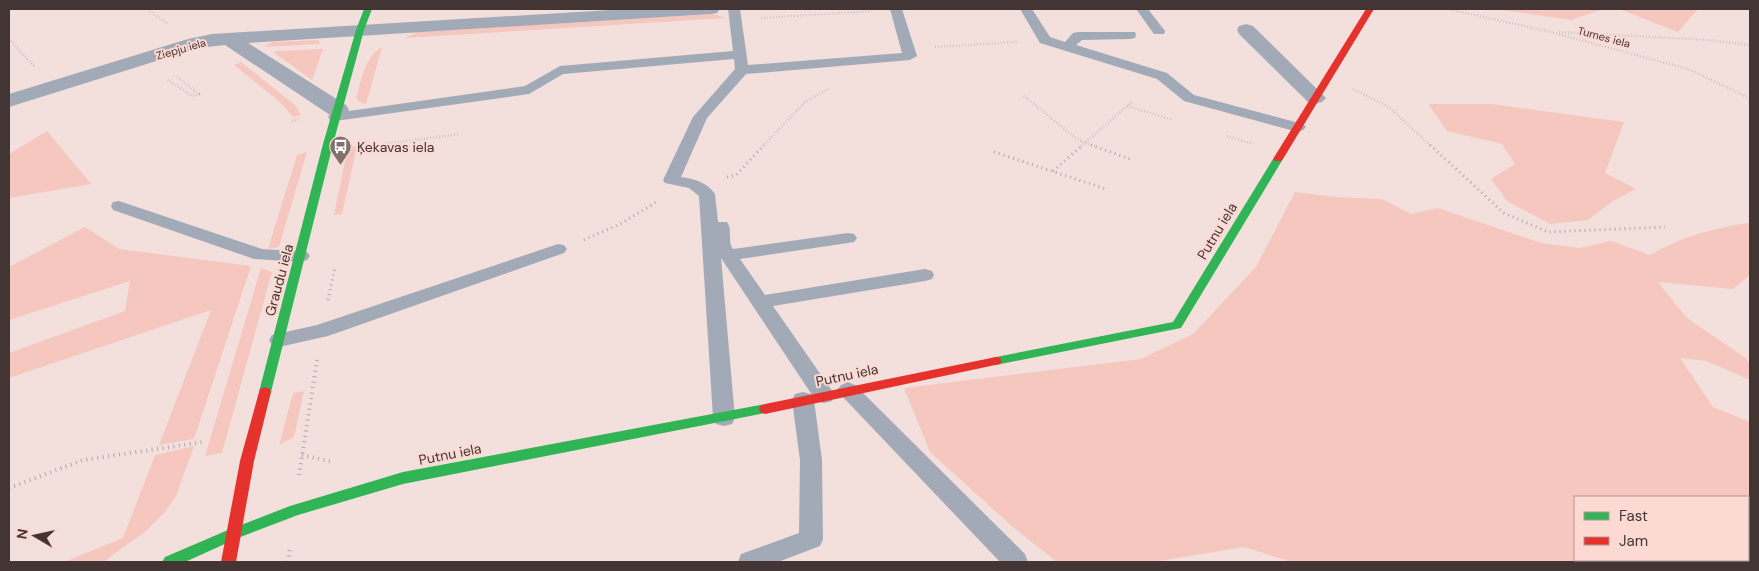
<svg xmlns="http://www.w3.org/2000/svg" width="1759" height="571" viewBox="0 0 1759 571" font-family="'DM Sans',sans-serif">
  <rect width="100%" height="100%" fill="#f3e0dc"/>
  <path fill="#f5c7be" d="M1496,9H1603L1571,20Z
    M1619,9H1698L1678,32Z
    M713,14L726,18L405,38L418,32Z
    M319,40L320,44L264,47L272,42Z
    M382,47L366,104L360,102L356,98C362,79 364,58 382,47Z
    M323,49L312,80L273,52L278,51Z
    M241,62L295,105L301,115L293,117L280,102L234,65Z
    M1428,104H1491L1624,122L1605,173L1636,189L1613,201L1588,220L1550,224L1507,201L1491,179L1515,164L1502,144L1447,131Z
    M47,131L91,184L9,198V154Z
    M357,146L342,214L334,215L348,147Z
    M307,152L279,247L268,249L297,155Z
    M1295,192L1336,197L1382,199L1411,214L1438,208L1541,243L1580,248L1611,241L1650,255C1681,237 1715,227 1750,223V275L1733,289L1658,282L1687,318L1747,359L1750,365V380L1706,361L1680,358L1713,407L1750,422V527L1748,529V497H1575V560H1618V562H1292L1244,547L1154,562H1057L1014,528L930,452L904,388L1141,359L1193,334L1256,267Z
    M85,227L119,249L251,266L194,439L159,445L211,310L9,378V353L125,311L130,281L9,320V267Z
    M261,268L272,272L222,453L205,456Z
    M304,391L294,437L279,445L293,393Z
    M194,446L176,496L165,512L146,531L103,562H64L123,538L155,455Z"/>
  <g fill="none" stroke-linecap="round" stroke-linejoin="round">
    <path stroke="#a9a9af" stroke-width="2.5" stroke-dasharray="0.5 2.5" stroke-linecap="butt" d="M147,9L168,24
      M1448,9L1551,32L1688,69L1750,98
      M761,18L872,11
      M1559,32L1708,40L1750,45
      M9,39L34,66
      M935,47L1017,42
      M168,80L192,96L199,94L177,77H179
      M1353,89L1389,107L1431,146
      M1024,96L1078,140L1095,146
      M1127,106L1173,120
      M292,121L299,119
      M1227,136L1253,144
      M368,146L460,134
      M763,146L805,102L828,89
      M1081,146L1132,102"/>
    <path stroke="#a9a9af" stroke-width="3" stroke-dasharray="1 4" stroke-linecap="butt" d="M1091,145L1133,160
      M1430,145L1504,213L1548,232L1665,227
      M361,147L377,145
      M994,152L1106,189
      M1053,171L1083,145
      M727,177L736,175L764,145
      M584,240L622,223L658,201
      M328,300L335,267"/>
    <path stroke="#a9a9af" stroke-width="4" stroke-dasharray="1 4.5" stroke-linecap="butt" d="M302,455L333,462
      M299,475L317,360
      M9,488L83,460L203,442
      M288,562L290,548"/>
    <path fill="#a3aab7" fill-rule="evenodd" d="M728,9H740L748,65L902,53L890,9H902L917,56L910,60L746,74L707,118L681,177C694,179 707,182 715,194L718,222H727C733,230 727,241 733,249L848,233L854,234L857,238L854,242L848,243L740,259L765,295L925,269L932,271L934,275L932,279L925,281L773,306L835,395L832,401L824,403L816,401L721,258L735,418L732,424L724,426L716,424L713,418L699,196L689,188L665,183L663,180L693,117L735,69L734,59L563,74L529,94L335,121L330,120L328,117L330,114L335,113L525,86L560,66L733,51Z
      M1020,9H1032L1050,37L1065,42L1073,33L1078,32H1135L1136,35L1135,38L1130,39L1082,40L1076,45L1167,73L1194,95L1303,124L1306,127L1303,130L1298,132L1184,101L1157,79L1040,43Z
      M1136,9H1148L1165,31L1164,34H1154Z
      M119,201L262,249L307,252L310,256L307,260L301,262L254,259L113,210L111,206L113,202Z
      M558,244L564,245L567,249L564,253L328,336L279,347L272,345L269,340L272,335L317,325Z
      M848,382L855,385L1025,554L1028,562H1000L841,395L837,390L841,385Z
      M803,392L811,394L814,400L822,460L823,539L820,546L778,562H738L741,554L799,533L800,460L792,400L795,394Z"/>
    <path fill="#a3aab7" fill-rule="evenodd" d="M627,9H720L717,13L711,14L248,43L346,105L349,110L346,115L338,116L330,115L225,45L198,48L9,107V94L188,39L212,34Z
      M1246,24L1253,26L1322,94L1326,98L1322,102L1315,104L1308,102L1239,34L1237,30L1239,26Z"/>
    <path fill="#30b455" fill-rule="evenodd" d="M364,9H372L364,30L333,144L271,392L270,395H260L259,392L323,144L356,30Z
      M1278,156L1283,159L1181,328L996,365L992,364L990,361L992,358L996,357L1173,322L1273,159Z
      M765,404L770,406L771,409L770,412L403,484L298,515L238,538L185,562H162L165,557L228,530L290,506L403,472Z"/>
    <path fill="#e5322d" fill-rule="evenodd" d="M1366,9H1374L1283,159L1281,161H1275L1273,159Z
      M996,357L1000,358L1002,361L1000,364L765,414L760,412L759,409L760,406L765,404Z
      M265,387L270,389L271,392L254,461L236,562H221L240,461L259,392L260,389Z"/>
  </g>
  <defs>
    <symbol id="bus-pin" viewBox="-11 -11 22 30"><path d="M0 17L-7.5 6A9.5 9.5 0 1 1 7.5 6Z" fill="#80716e" stroke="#fcdad3"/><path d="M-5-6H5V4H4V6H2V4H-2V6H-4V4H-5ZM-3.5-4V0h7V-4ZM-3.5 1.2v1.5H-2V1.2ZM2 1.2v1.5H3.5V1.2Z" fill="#fff"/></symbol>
  </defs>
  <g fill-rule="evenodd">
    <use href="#bus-pin" x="328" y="134" width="25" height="34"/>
  </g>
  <g text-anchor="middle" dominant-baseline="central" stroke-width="4" stroke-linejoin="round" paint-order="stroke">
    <g font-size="11" fill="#423533" stroke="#fcdad3">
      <text transform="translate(1604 37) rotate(15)">Tumes iela</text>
      <text transform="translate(181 49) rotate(-16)">Ziepju iela</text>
    </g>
    <g font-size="14" fill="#423533" stroke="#fcdad3" text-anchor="start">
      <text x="357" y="147">Ķekavas iela</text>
    </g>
    <g font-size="14" fill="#423533" stroke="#fcdad3">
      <text transform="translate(1217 231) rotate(-59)">Putnu iela</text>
      <text transform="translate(279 280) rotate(-75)">Graudu iela</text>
      <text transform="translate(847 375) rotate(-12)">Putnu iela</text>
      <text transform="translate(450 454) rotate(-11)">Putnu iela</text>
    </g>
  </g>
  <rect width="1759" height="571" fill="none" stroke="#423533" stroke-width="20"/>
  <rect x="1574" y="496" width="175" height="65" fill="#fcdad3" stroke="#b29893"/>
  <rect x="1584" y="512" width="25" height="8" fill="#30b455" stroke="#b29893"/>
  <text x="1619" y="521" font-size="15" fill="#423533">Fast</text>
  <rect x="1584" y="537" width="25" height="8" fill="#e5322d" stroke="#b29893"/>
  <text x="1619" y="546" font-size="15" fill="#423533">Jam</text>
  <g transform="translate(35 536) rotate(279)" stroke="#fcdad3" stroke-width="4" paint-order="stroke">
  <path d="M0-4L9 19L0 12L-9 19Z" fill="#423533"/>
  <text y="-8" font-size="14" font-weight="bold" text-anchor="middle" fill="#423533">N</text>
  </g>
</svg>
